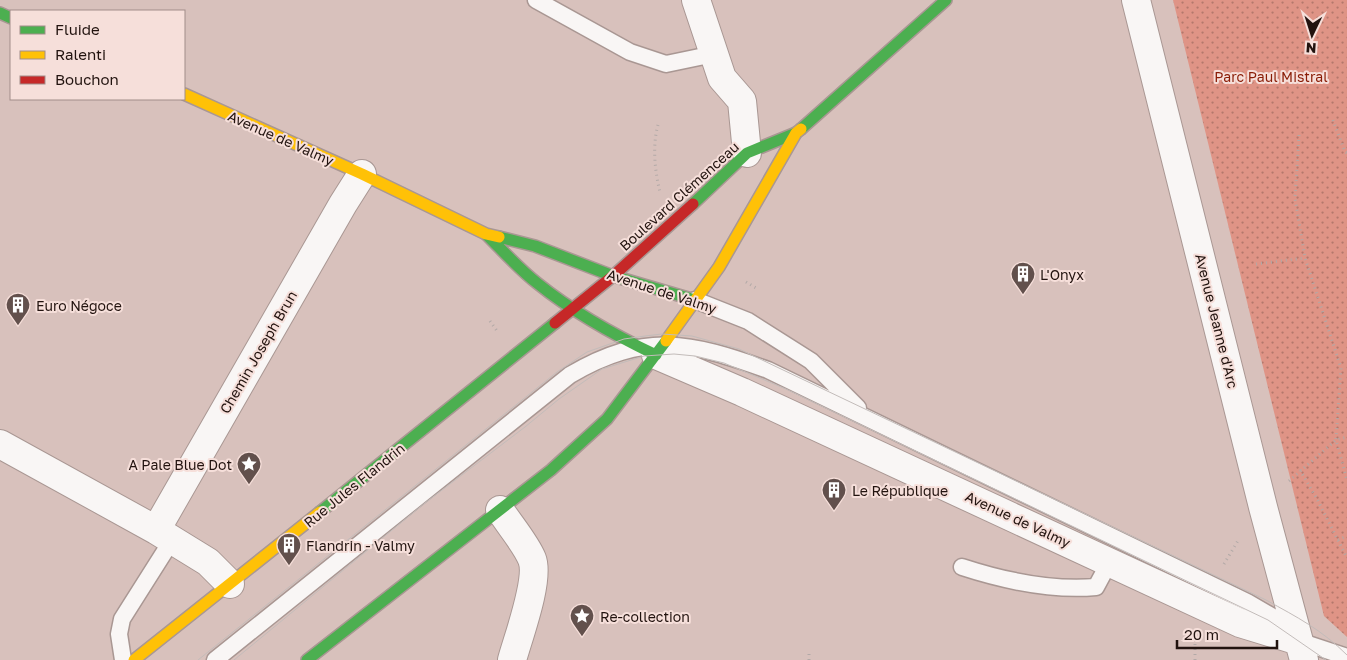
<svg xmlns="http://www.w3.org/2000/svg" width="1347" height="660" viewBox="0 0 1347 660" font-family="'Golos Text',sans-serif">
  <defs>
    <pattern id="park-dots" width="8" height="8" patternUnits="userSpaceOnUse" patternTransform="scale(1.25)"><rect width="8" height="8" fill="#df9486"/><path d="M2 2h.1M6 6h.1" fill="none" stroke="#b4786c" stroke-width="1.8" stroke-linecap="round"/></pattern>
  </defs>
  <rect width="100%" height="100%" fill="#d8c1bc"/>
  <path fill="url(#park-dots)" d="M1173,0H1347V637L1324,616Z"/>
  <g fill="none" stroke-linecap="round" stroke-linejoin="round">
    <defs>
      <path id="lane" d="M536,0L630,52L666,64L714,54
        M695,300L748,321L811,361L858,408
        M962,567C1005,581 1050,591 1096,587L1110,561
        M123,660L119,634L122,619L172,540
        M215,660L570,375C645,331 690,342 768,370L1247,602L1278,620L1299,641L1347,657"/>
      <path id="street" d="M696,0L722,78L742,101L747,153
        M1136,0L1263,507L1304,660
        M656,355L742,392L1240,623L1299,641
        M0,444L156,530L208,562L230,584
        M500,510C509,524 526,544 532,559C540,579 518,638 512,660
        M156,530L343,204L362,174"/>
      <path id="fast" d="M0,13L11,18
        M801,129L946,0
        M693,204L747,153L796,133
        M487,235C503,251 519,269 537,283C573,312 614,335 656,355
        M499,237L535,246L613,276L695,300
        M320,512L555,323
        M307,660L551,470L607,419L666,341"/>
      <path id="slow" d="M184,94L362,174L486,234L499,237
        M666,341L719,267L796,133L801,129
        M134,660L320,512"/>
      <path id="jam" d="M555,323L613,276L693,204"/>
    </defs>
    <use href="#lane" stroke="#a99793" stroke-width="19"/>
    <use href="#street" stroke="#a99793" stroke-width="30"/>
    <use href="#fast" stroke="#a99793" stroke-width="14"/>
    <use href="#slow" stroke="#a99793" stroke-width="14"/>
    <use href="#jam" stroke="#a99793" stroke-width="14"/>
    <path stroke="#b2a9a7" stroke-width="3" stroke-dasharray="1 4" stroke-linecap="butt" d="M1333,120L1345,152L1347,153
      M658,125C652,146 655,172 660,192
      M1299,135L1295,198L1305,258L1341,368L1336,440L1347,480
      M1256,264L1305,258
      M746,282L756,288
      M490,321L497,331
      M1300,470L1317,499L1347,558
      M1289,481L1336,440L1347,437
      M1338,540L1347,536
      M1224,564L1239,539
      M809,654V660
      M1195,660V636"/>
    <use href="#lane" stroke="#f9f6f5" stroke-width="16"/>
    <use href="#street" stroke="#f9f6f5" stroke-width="28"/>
    <use href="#fast" stroke="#4caf50" stroke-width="11"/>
    <use href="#slow" stroke="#ffc107" stroke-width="11"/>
    <use href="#jam" stroke="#c62828" stroke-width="11"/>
    <path stroke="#c3bcba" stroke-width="1" d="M198,660L557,372L587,352L624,339L645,336L662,334L692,336L739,349L1266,600C1297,617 1322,630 1347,655
      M234,660L425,503L525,427L559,399L602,369L644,356L674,354L695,356L724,363L786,389L1268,620L1326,660"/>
  </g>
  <defs>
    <symbol id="building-pin" viewBox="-11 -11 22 30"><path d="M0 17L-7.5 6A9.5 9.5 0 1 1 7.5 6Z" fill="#62504c" stroke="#f6dfda"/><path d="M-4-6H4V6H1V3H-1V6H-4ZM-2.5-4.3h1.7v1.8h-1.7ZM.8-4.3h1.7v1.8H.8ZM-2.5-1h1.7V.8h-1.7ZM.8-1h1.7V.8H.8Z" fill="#fff"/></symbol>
    <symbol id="sight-pin" viewBox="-11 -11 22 30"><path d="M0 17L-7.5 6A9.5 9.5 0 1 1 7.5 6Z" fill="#62504c" stroke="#f6dfda"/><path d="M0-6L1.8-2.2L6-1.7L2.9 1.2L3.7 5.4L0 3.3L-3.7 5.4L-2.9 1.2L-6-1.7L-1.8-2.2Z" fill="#fff"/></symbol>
  </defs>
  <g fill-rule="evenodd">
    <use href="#building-pin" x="1009" y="260" width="28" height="38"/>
    <use href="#building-pin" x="4" y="291" width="28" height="38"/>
    <use href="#sight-pin" x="235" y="450" width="28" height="38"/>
    <use href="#building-pin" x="820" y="476" width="28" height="38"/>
    <use href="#building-pin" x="275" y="531" width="28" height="38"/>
    <use href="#sight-pin" x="568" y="602" width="28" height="38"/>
  </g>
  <g text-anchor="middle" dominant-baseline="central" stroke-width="4" stroke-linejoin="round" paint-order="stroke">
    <g font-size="14" fill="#8a1d07" stroke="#f6dfda">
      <text x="1271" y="76">Parc Paul Mistral</text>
    </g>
    <g font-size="14" fill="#22130f" stroke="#f6dfda">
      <text transform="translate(281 138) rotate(24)">Avenue de Valmy</text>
      <text transform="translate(679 196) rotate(-42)">Boulevard Clémenceau</text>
      <text transform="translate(662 291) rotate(18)">Avenue de Valmy</text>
      <text transform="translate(1217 321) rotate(76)">Avenue Jeanne d'Arc</text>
      <text transform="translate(258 352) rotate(-60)">Chemin Joseph Brun</text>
      <text transform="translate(354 485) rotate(-39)">Rue Jules Flandrin</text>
      <text transform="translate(1018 519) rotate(25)">Avenue de Valmy</text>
    </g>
    <g font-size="14" fill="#22130f" stroke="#f6dfda" text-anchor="start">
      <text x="1040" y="274">L'Onyx</text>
      <text x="36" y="305">Euro Négoce</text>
      <text x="232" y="464" text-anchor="end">A Pale Blue Dot</text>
      <text x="852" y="490">Le République</text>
      <text x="306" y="545">Flandrin - Valmy</text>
      <text x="600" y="616">Re-collection</text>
    </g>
  </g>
  <rect x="10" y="10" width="175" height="90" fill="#f6dfda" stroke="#a18d89"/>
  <rect x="20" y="26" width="25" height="8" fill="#4caf50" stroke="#a18d89"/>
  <text x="55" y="35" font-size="15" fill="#22130f">Fluide</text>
  <rect x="20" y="51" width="25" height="8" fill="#ffc107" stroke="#a18d89"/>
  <text x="55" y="60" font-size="15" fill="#22130f">Ralenti</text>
  <rect x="20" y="76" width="25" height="8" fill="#c62828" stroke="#a18d89"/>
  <text x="55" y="85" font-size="15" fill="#22130f">Bouchon</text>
  <g transform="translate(1312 35) rotate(184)" stroke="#f6dfda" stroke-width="4" paint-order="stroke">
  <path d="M0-4L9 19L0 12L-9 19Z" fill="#22130f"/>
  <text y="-8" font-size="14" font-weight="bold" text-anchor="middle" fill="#22130f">N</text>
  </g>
  <path d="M1177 640v8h100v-8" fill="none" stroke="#22130f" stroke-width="2.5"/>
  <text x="1184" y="640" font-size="15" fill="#22130f" stroke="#f6dfda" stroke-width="4" paint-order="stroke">20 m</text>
</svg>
